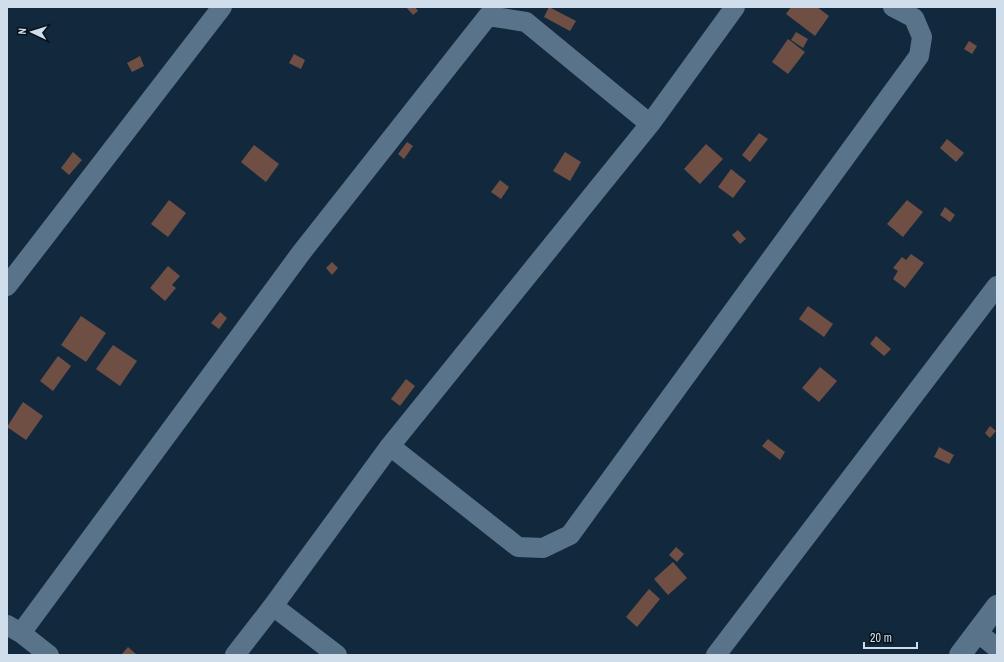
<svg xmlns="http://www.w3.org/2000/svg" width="1004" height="662" viewBox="0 0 1004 662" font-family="'Archivo Narrow',sans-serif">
  <rect width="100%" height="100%" fill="#12293d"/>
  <path fill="#6f4f44" d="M406,7H415L418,11L413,15Z
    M549,7L576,21L570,31L544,17Z
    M791,7H817L829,16L815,36L786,14Z
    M796,32L808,39L803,48L791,40Z
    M788,39L805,52L788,74L772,62Z
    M969,41L977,46L972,54L964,49Z
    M294,54L305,60L301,69L289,63Z
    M140,56L144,66L132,72L127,63Z
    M759,133L768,139L750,162L742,155Z
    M947,139L964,153L956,162L940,148Z
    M407,142L413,146L404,159L398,154Z
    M706,144L723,159L700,184L684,169Z
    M254,145L279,164L266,182L241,162Z
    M73,152L82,160L69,175L61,168Z
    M565,152L581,162L570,181L553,171Z
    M731,169L746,181L733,198L718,187Z
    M500,180L509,187L501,199L491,192Z
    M169,200L186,213L168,237L151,224Z
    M907,200L923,212L903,237L887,224Z
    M945,207L955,215L950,222L940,215Z
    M738,230L746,239L740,244L732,235Z
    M911,254L924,263L905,288L893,279L898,271L893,268L902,257L906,260Z
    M332,262L338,268L332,275L326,268Z
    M168,266L180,276L172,285L176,288L165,301L150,288Z
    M808,306L833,324L824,337L799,319Z
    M220,312L227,318L219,329L211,323Z
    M81,316L106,333L86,362L61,345Z
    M876,336L891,349L884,356L870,344Z
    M113,345L137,361L120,386L96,369Z
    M58,356L71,366L53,391L40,381Z
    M820,367L837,381L819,402L802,388Z
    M406,379L415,386L400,406L391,399Z
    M23,402L43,416L26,440L7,427Z
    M990,426L996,431L990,438L985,433Z
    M768,439L785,452L780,460L762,446Z
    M939,447L954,455L949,464L934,457Z
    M676,547L684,554L677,562L669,555Z
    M673,562L687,578L668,595L654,579Z
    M649,589L660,599L637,627L626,617Z
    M128,647L137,655H121Z"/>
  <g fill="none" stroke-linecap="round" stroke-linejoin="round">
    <path stroke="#59738a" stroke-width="20" d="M7,286L222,7
      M390,446L518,547L543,548L570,535L919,56L922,37L914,18L893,7
      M273,606L337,655
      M7,625L21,633L49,655
      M977,632L997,648
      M21,633L301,253L488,16L526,22L650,124
      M235,655L273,606L390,446L650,124L735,7
      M716,655L997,286"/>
    <path stroke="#59738a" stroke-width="22" d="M960,655L997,606"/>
  </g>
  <rect width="1004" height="662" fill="none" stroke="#d0deeb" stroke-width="16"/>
  <g transform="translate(32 32) rotate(274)" stroke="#07111a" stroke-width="3" paint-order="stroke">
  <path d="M0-3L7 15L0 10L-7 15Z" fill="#d0deeb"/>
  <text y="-6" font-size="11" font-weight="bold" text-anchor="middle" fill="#d0deeb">N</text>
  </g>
  <path d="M864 642v6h53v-6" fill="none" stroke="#d0deeb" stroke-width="2"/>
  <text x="870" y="642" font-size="12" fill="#d0deeb" stroke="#07111a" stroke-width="3" paint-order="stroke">20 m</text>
</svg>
